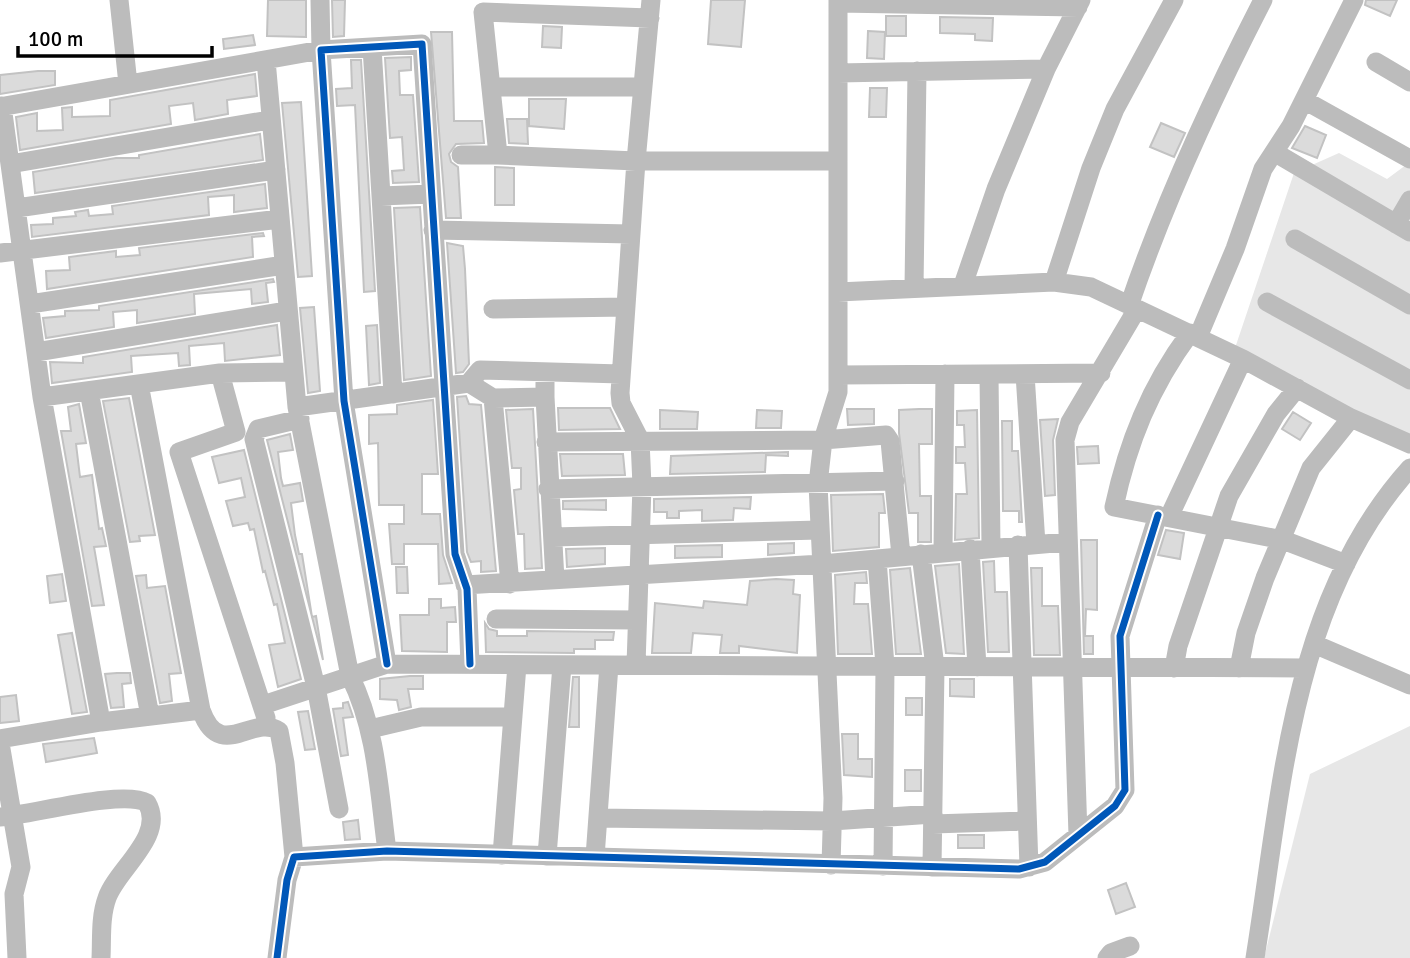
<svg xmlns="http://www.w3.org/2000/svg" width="1410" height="958" viewBox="0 0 1410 958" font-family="Signika,sans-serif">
  <rect width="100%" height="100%" fill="#fff"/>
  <path fill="#e7e7e7" d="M1339,153L1387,179L1410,162V442L1233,354L1294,173Z
    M1410,726V958H1264L1310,774Z"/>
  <path fill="#dbdbdb" stroke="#c2c2c2" stroke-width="2" d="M268,0H306V37L267,36Z
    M332,0H345L344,36L333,37Z
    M711,0H745L741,47L708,44Z
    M1366,0H1397L1390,16L1365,5Z
    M886,16H906V36H886Z
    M940,17L993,18L992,41L975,40V34L940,33Z
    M543,26L562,27L561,48L542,47Z
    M868,31L885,32L884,59L867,58Z
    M431,32H452L454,121H482L484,143L456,144L449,154L451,162L458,167L461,218H446Z
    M253,35L255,45L224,49L223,39Z
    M411,57V70L399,71L400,95H413L419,182L393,183L392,171L404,170L402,137L390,138L385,58Z
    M351,60H361L375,291L364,292L355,105L337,106L336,89L352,88Z
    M38,71H55V85L0,94V75Z
    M255,74L257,96L227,100L228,114L195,120L193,103L169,106L171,124L20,150L16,117L37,113V131L63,130L62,108L72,107V117L110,116V100Z
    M870,88H887L886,117H869Z
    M529,99H566L564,129L529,126Z
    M301,102L312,276L298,277L282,103Z
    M507,119H527L528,144L509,143Z
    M1161,123L1185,133L1174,157L1150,147Z
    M1305,126L1326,135L1317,158L1292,148Z
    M260,134L263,160L35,193L33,172L116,158H139V155Z
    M495,167L514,168V205H495Z
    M265,184L267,208L234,212V195L208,197L209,215L32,237L31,225L53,224V218L76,216L75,212L88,210L89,216L113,214L112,206Z
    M420,207L431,376L404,380L394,208Z
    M263,233L264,236L252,237L253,257L47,289L46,271L70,270L69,257L116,251V257L140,255L139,248Z
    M447,243L463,246L465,269L469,364L463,372L456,373Z
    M273,279L274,282L266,283L268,302L252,304L251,289L194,294L195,314L137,323V310L113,312L114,327L46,338L43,318L65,316V311L99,310V306Z
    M314,307L320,391L308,393L300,308Z
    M277,325L280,355L225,361L224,343L189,346L190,365L179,366L178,353L131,356L132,372L52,383L50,362L83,363V357Z
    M377,325L380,383L369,385L366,326Z
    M466,396L469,404L481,405L496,571L481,572V561L471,562L467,552L457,397Z
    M129,398L155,535L139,536L140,541L130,542L103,401Z
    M433,400L438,474H422V514H440L443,555L452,583L439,584L438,544H404V564H392L389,524H404V505H379L378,443L369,444V415L397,414V405Z
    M79,404L86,443L76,444L80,477L92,475L99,529L102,528L106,546L94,547L104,605L92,606L61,431H71L68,407Z
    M558,408H610L620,429L559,430Z
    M533,409L542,568L525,569L524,534H518L514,490L521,489V468H512L506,410Z
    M847,409H874V424L848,425Z
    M919,409H932V444H919L920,496H931V542H918V513H909L899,433V410Z
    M660,410L698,412L697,429H660Z
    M757,410L782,411L781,428H756Z
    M977,410L979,538L955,540L956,494H967L965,463H956V447H965L964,425H957V411Z
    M1293,412L1311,423L1300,440L1282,429Z
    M1058,419L1053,440L1055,495L1045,496L1040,420Z
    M1002,421H1012V451H1018L1022,522H1019V511H1003Z
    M290,434L293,450L278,452L281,478L283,486L300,483L303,501L291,503L295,535L299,554H302L312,617L316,616L323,660L267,440Z
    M1098,446L1099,463L1078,464L1077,447Z
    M244,450L301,679L278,687L269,645L285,643L277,604L274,605L265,571L263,572L254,529L250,530L248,523L233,526L226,501L245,497L241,478L219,483L212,457Z
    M788,452V456L766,455L765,472L670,474L671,456Z
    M560,454H623L625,475L562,476Z
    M883,494L885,513H879V547L833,551L831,495Z
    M751,497L750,509L734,508L733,520L702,521V510L679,511V518H667V512H654V499Z
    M606,500V510L563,509V501Z
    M1166,530L1184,533L1180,559L1158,555Z
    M1081,540H1097V610L1086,609L1085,636H1093V654H1084Z
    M794,543V553L768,555V544Z
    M722,545V557L675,558V546Z
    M605,548V564L567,567L566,549Z
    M994,561L995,592H1007L1009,652H988L983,562Z
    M959,564L964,654L946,653L935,566Z
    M396,567H407L408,593H397Z
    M910,568L921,654H896L890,570Z
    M1031,568H1042V606H1058L1060,655H1034Z
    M866,572L867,583H855L854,604H868L872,654H838L835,575Z
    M62,574L66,601L50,603L47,576Z
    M146,575L147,588L165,586L181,673L169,674L172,701L160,703L136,576Z
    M776,579L794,580L793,594L800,595L797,653L739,646V653H720L722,635L693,633L691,653H652L655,603L703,608L704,601L747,605L750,581Z
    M429,599H441V608L455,607L456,622H447V652L402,651L400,615H429Z
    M485,623L489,629L497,631V636H527V631L614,632L613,640H595V649H574V653L486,652Z
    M72,633L87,712L72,714L58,635Z
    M117,673H130L131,683L122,684L124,707L111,708L105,674Z
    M410,676H423V689H408L411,707L399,710L397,700L380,699V679Z
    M573,677H579V727H569Z
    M950,679H974V697L950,696Z
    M16,695L19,721L0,723V697Z
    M906,698H922V715H906Z
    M348,702L353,717L343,718L348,755L341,756L333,709L343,708V703Z
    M308,711L315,749L305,750L298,712Z
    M842,734H858V759H872V777L844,775Z
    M94,738L97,753L46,762L43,744Z
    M905,770H921V791H905Z
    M358,820L360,839L345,840L343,822Z
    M958,835H984V848H958Z
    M1126,883L1135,907L1116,914L1108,890Z"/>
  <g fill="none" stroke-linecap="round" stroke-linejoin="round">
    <path stroke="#bcbcbc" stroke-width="19" d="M119,0L128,84
      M838,3L1078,7
      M650,18L483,12L498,155L636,161H838
      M372,47L393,394
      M266,60L297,407L350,676C377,730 379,792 387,851
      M1376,62L1410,82
      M838,73L1046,69
      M493,87H643
      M1304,100L1410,159
      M0,107L321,50L320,0
      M1274,152L1410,232
      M461,155H498
      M10,164L269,120
      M381,196L431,194
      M17,208L276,170
      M1396,224L1410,200
      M433,230L631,234
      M1295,239L1410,305
      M0,253L280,219
      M1054,282L1091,168L1115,109L1174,0
      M963,285L996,189L1046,69L1081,0
      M914,288L917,71
      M838,292L1054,282L1091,287L1243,359L1351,418L1410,444
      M1267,302L1410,380
      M30,304L284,265
      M1129,306C1165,200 1212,99 1263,0
      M493,309L626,307
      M1190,333C1150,387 1128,442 1114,507L1283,540L1346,564
      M1198,337L1235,249L1263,169L1291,126L1354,0
      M36,352L287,311
      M220,373L236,432L179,452L266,718
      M989,374L991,547
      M1025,374L1036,544
      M838,375L1101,373
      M469,383L480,370L621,374
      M139,384L201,710C220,763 253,713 279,731L285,763L294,857
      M89,391L150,716
      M42,397L220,373L293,372
      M545,397L555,580
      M493,398L510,584
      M297,407L469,383L493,398L545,397V372
      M300,419L258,429L254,439L316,687L339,809
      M546,442L823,440L886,435L890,441L901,556
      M548,489L895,481
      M1169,517L1243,359
      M553,537L819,530
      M1018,545L1029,867
      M970,549L977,667
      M943,551L945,374
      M921,554L935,667L932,867
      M877,559L885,666L883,866
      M465,585L822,564L1066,542
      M496,619L637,620
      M1314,644L1410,685
      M387,664L344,401L321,50L422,44L455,554L467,589L470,664
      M636,665L642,486L640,440L621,403L620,393L636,161L651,0
      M1174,668L1178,646L1229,496L1276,414L1297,388
      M1239,668L1246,633L1265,578L1311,468L1351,418
      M263,705L387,664L1304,668
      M101,722L201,710
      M370,729L421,717H513
      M0,739L101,722L42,397L2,106
      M0,743L21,867L14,894L17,958
      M0,817C31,815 123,789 147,803C166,836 117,869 107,898C100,917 102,939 101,958
      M598,818L832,821L933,814
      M933,824L1027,821
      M1078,835L1065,440L1070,422L1137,309
      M502,855L517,665
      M547,856L562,665
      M595,857L609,665
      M831,865L833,798L818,484L823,440L838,392V0
      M277,958L287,880L294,857L387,851L1019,869L1045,862L1115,806L1125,790L1120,636L1158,515
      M1107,958L1111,953L1130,946
      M1255,958C1282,791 1291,600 1410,468"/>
    <defs>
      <path id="cycleway" d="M387,664L344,401L321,50L422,44L455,554L467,589L470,664
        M277,958L287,880L294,857L387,851L1019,869L1045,862L1115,806L1125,790L1120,636L1158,515"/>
    </defs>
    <use href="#cycleway" stroke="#fff" stroke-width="11"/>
    <use href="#cycleway" stroke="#0057b8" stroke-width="7"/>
  </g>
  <path d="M18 46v10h194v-10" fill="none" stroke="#000000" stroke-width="3.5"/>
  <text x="28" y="46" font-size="21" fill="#000000" stroke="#ffffff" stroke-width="5" paint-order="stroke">100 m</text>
</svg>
